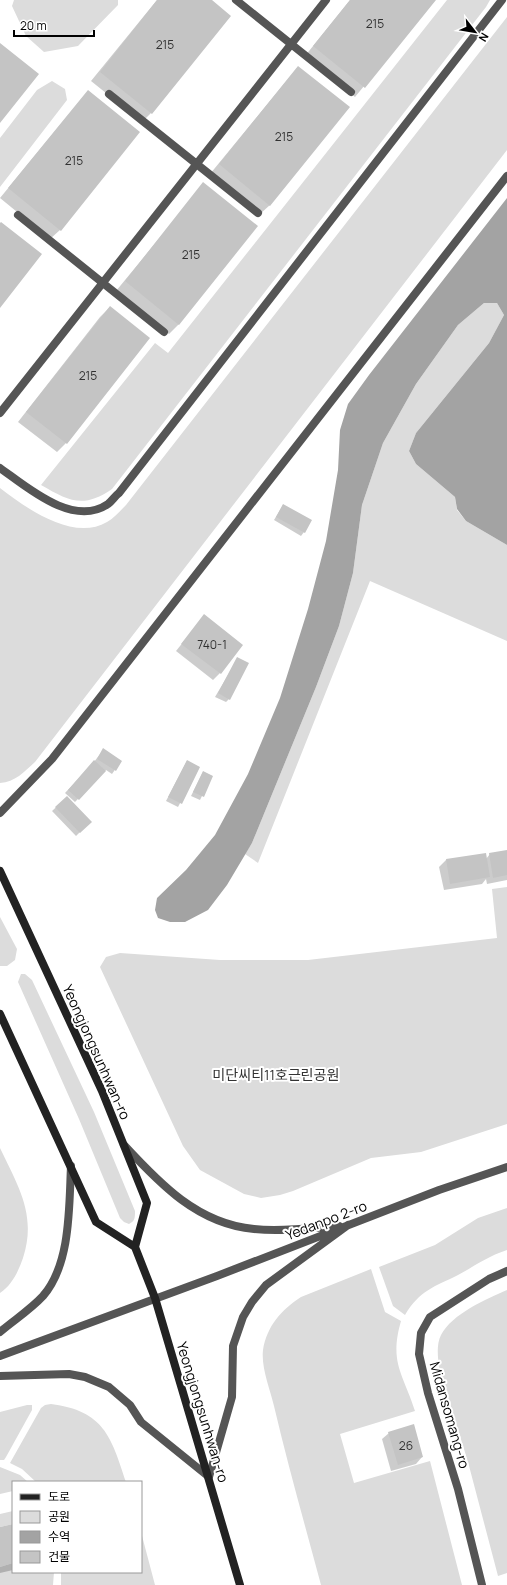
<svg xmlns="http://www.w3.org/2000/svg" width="507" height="1585" viewBox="0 0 507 1585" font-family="Manrope,'Noto Sans KR',sans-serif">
  <rect width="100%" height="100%" fill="#fff"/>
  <path fill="#dcdcdc" d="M14,0H118V5L78,46L44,52L26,36L12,6Z
    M447,0H490L486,7L112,489C83,509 69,501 41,485L155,343L168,353Z
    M507,17V150L35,762C24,772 15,782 0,783V488C26,508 73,542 107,522C114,518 120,511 126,505Z
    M52,81L65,89L67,100L0,187V138L37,90Z
    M484,303H497L504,315L489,343L416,433L409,451L416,464L455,497L457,510L466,521L507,545V641L370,581L258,863L245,854L252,843L316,687L339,626L353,573L362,505L383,443L416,384L458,325Z
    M507,887V1124L421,1152L371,1158L293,1191L280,1195L261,1198L244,1194L200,1170L183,1146L100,967L106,957L120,953L220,960H308L497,938L492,889Z
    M0,917L17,949L15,960L7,966H0Z
    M21,974H25L32,980L94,1112L135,1211C135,1218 135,1221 129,1224L124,1222L120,1218L79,1119L18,982Z
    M0,1148C18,1186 37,1215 23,1258C18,1272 12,1285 0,1293Z
    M507,1208V1250C488,1256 475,1266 458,1275C434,1287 420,1290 405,1315L393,1306L379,1267L435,1245L478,1218Z
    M371,1269L385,1312L401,1321C389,1363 403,1373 415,1411L340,1434L354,1483L430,1461L462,1585H321C305,1525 288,1466 274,1406C270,1389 261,1368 263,1350C267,1326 281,1310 301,1297Z
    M507,1290V1573L498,1576L468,1462L439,1368C438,1357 436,1345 441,1335C452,1314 486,1299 507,1290Z
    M51,1404C104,1411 111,1436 126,1482H36L22,1469L10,1463L41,1408L45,1405Z
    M27,1405H32V1410L6,1457L4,1460H0V1412Z
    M0,1467L20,1475L28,1482H13V1491L0,1494Z
    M13,1511V1524L0,1527V1514Z
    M141,1532L155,1585H61V1572H141Z
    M13,1563V1572H54L53,1585H0V1567Z"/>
  <path fill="#a3a3a3" d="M507,198V545L466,521L457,509L455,497L416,464L409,451L416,433L489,343L504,315L497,303H484L458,325L416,384L383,443L362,505L353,573L339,626L316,687L252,843L227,885L208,910L185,922H170L158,918L155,910L157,898L186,870L215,835L248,774L280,698L308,609L326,541L338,470L340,430L348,404L369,375Z"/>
  <path fill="#0003" d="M157,0H210L151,113L142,122L91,81Z
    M350,0H435L355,97L305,56Z
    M298,67L270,205L260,214L210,174Z
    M88,91L60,230L50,239L0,198Z
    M204,184L179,324L169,334L116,291Z
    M110,307L66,443L57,452L18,422L100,317Z
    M283,505L304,532L301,536L274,520Z
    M204,616L220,673L213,680L176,651Z
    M238,658L229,699L226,702L215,697Z
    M103,750L121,761L112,774L106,770L75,802L65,793L94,762Z
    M187,761L199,767L178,807L166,801Z
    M203,772L212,776L200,800L191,796Z
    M67,797L90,822L76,836L52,811Z
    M507,851V880L487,884L486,879L482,884L444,890L439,867L446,860L485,854L486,859L490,854Z
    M389,1433L422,1457L416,1464L391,1471L382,1439Z
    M13,1525V1570L0,1573V1528Z"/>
  <path fill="#c4c4c4" d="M157,0H212L231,16L152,114L100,72Z
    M350,0H436L365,88L313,46Z
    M0,43L39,74L0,123Z
    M298,66L350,107L270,206L219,164Z
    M88,90L140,132L61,231L8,188Z
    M203,182L258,226L179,325L125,281Z
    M1,222L42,254L0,308V223Z
    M110,306L150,338L67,444L26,412Z
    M283,504L312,520L305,533L276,517Z
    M204,614L243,645L221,674L181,644Z
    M237,657L249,663L230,700L218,693Z
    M103,748L122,761L116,771L97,759Z
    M94,760L106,771L79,800L68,790Z
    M187,760L200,767L182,804L168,797Z
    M203,771L213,776L204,797L193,792Z
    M67,796L92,822L80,833L55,807Z
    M507,850V875L493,878L489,853Z
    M486,853L490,877L450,884L446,859Z
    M414,1424L423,1457L398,1465L388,1432Z
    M13,1524V1563L0,1567V1527Z"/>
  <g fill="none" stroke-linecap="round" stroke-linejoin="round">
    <path stroke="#555" stroke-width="8" d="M236,0L351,92
      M109,94L258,213
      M18,215L164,332
      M0,413L326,0
      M0,468C27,487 73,528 108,504C112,501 115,496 119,493L502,0
      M0,813L52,759L507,176"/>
    <path stroke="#555" stroke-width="8" d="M482,1585L458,1489L428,1393L419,1354L421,1333L430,1317L489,1279L507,1271"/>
    <path stroke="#555" stroke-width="8" d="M124,1145C160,1184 198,1224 254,1229C282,1232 311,1228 339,1226
      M0,1332C14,1320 30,1310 43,1296C71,1264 69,1206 71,1166
      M0,1356L217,1276L439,1190L507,1167
      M0,1376L69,1374L85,1377L109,1387L130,1405L141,1422L209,1477L232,1397L233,1346L243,1317L252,1302L266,1285L348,1225"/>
    <path stroke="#222" stroke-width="8" d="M0,871L102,1091L147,1203L135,1247
      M0,1014L96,1222L135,1247L155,1298L240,1585"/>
  </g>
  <g text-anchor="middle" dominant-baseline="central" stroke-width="4" stroke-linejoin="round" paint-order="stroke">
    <g font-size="12" fill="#313131">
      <text x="375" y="23">215</text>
      <text x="165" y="44">215</text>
      <text x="284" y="136">215</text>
      <text x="74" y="160">215</text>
      <text x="191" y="254">215</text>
      <text x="88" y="375">215</text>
      <text x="212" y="644">740-1</text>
      <text x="406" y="1445">26</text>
    </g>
    <g font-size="14" fill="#000" stroke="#fff">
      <text transform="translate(97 1052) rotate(66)">Yeongjongsunhwan-ro</text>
      <text transform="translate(326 1220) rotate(-21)">Yedanpo 2-ro</text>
      <text transform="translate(203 1412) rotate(73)">Yeongjongsunhwan-ro</text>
      <text transform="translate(450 1415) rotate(74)">Midansomang-ro</text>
    </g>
    <g font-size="14" fill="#333" stroke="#fff">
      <text x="276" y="1074">미단씨티11호근린공원</text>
    </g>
  </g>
  <rect x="12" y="1481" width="130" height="92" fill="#ffffff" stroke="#999999"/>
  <rect x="20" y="1494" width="20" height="6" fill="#222222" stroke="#999999"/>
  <text x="48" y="1501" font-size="12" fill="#000000">도로</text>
  <rect x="20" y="1511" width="20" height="12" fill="#dcdcdc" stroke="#999999"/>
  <text x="48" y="1521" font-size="12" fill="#000000">공원</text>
  <rect x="20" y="1531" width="20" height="12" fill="#a3a3a3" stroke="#999999"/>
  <text x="48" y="1541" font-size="12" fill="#000000">수역</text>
  <rect x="20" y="1551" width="20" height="12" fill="#c4c4c4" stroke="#999999"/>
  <text x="48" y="1561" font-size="12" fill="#000000">건물</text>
  <g transform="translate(475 32) rotate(121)" stroke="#ffffff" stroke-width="3" paint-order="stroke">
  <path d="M0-3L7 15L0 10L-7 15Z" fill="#000000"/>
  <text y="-6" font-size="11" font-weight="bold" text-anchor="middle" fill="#000000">N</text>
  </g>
  <path d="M14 30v6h80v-6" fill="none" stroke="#000000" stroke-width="2"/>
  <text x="20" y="30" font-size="12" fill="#000000" stroke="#ffffff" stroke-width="3" paint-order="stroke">20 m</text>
</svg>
